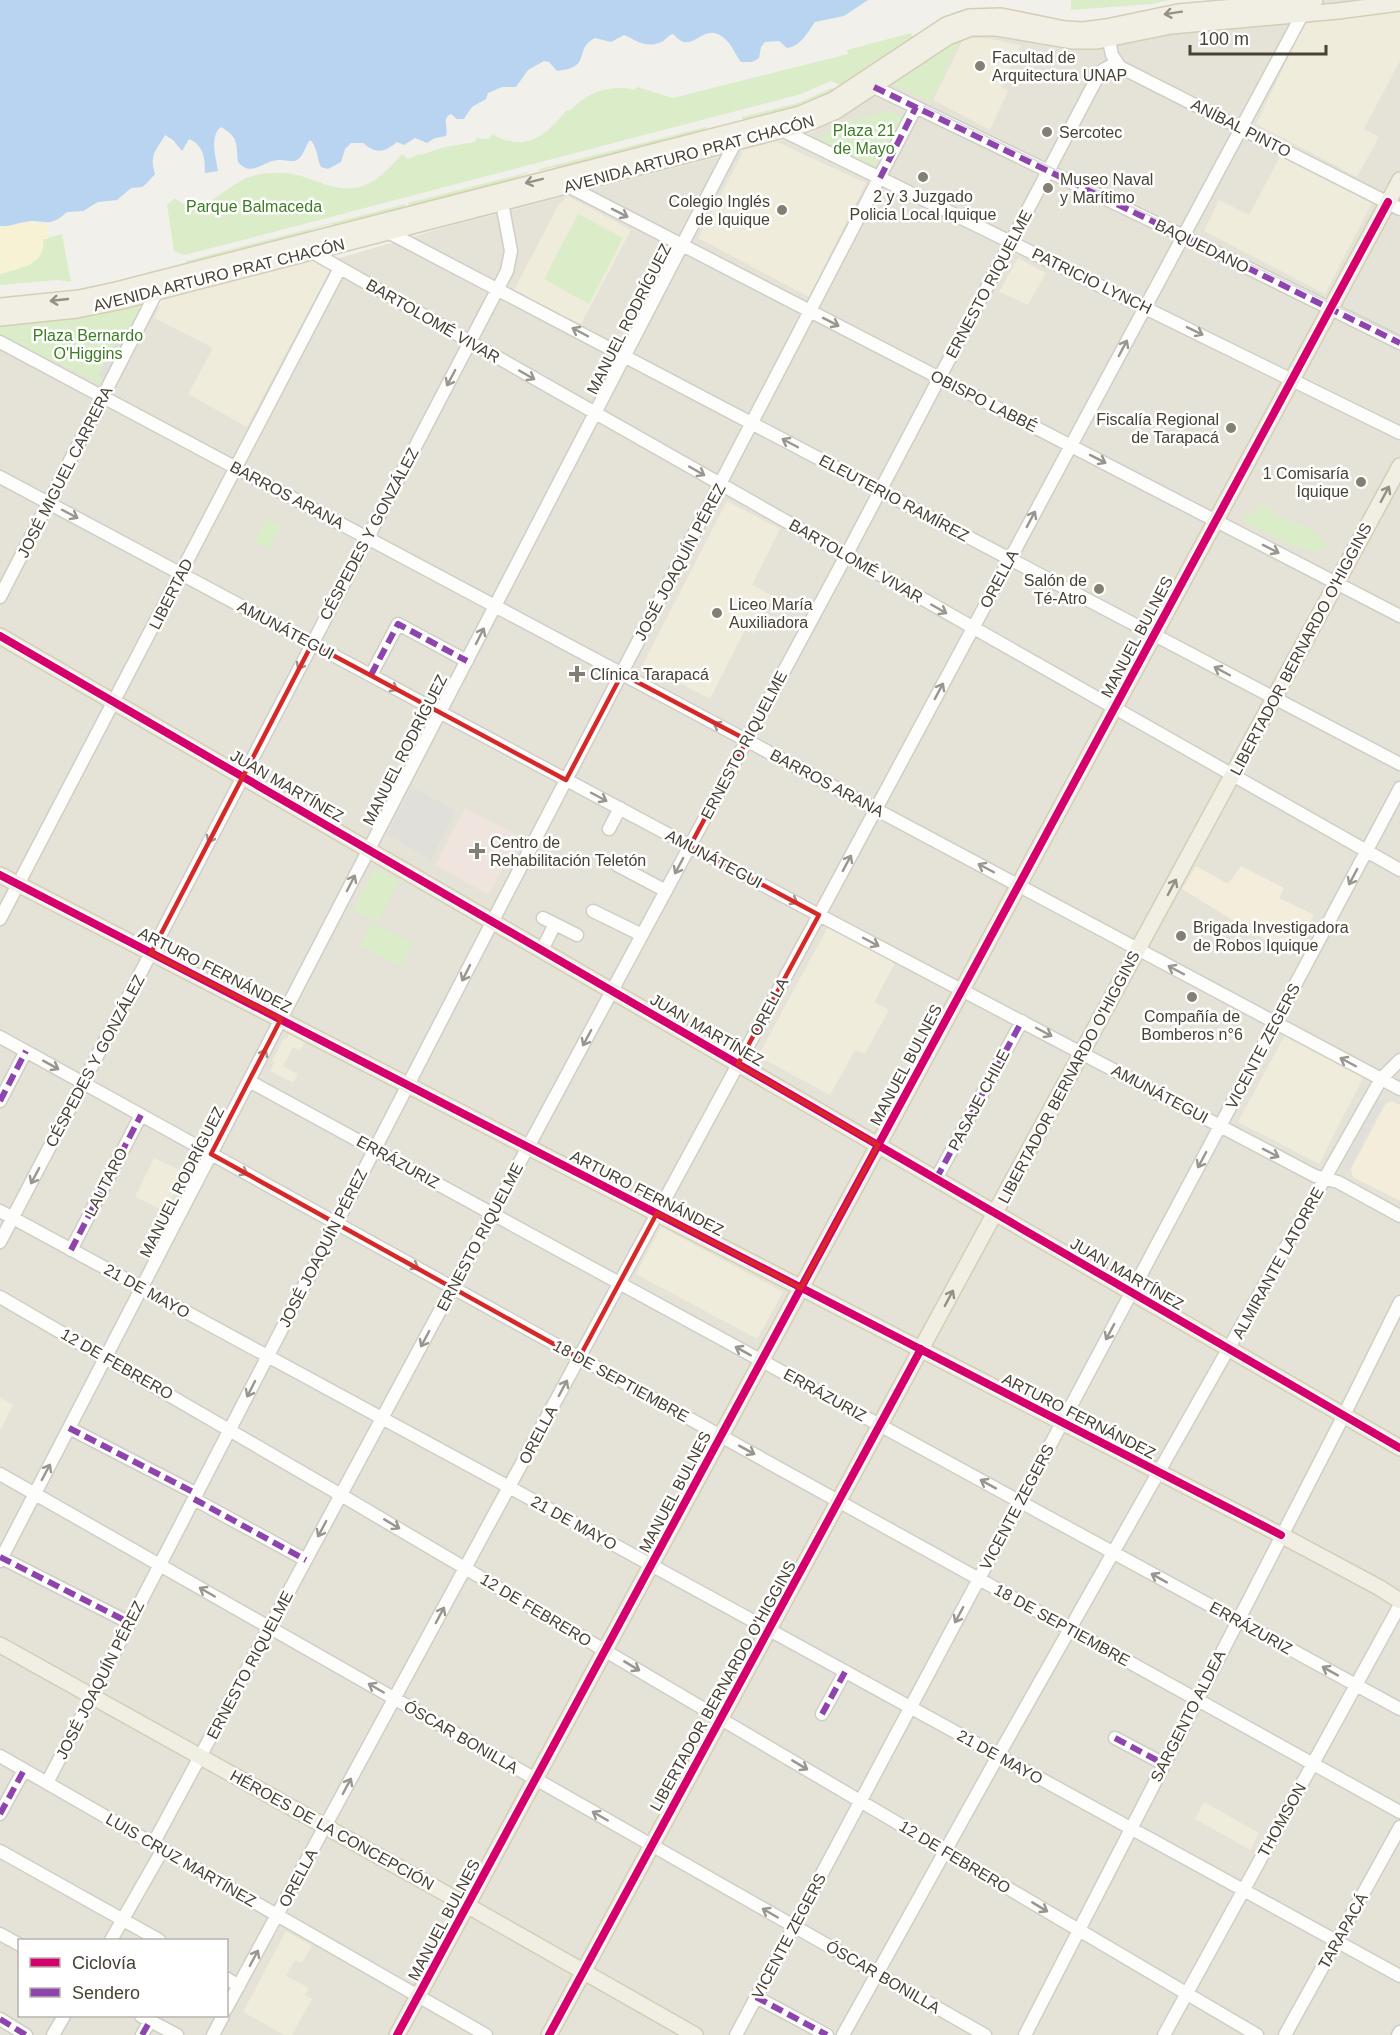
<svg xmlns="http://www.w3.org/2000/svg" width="1400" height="2035" viewBox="0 0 1400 2035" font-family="Arial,sans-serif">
  <rect width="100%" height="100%" fill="#f1f0ea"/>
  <path fill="#e5e2d7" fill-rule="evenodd" d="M1328,0H1400V2035H0V330L187,302L450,226L811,133L959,36ZM20,1940H226V2016H20Z"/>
  <path fill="#f4eddc" d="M1196,866L1228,884L1241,866L1284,888L1279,898L1314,915L1291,956L1182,889Z
    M1392,1101L1400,1105V1201L1353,1177L1351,1169L1386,1103Z"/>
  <path fill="#efecdc" d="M1400,8V61L1364,129L1379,137L1357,177L1256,124L1305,23Z
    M964,37L991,39L1021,45L1001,87L1008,91L990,130L933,100Z
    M777,142L866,183L809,297L698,238L744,150Z
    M1282,153L1374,199L1325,294L1204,231L1219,200L1249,215Z
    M568,196L631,230L581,324L513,292L559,204Z
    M1018,258L1046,273L1028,305L999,292Z
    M306,259L330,270L247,427L188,394L213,348L154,318L165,298Z
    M727,501L780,529L752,585L773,596L754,634L745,630L710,699L643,664Z
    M828,927L895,963L874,1002L889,1010L865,1054L855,1050L830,1095L758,1056Z
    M290,1032L306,1040L300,1051L293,1047L283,1066L298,1074L293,1083L270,1071L274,1063L272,1061L284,1038L286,1039Z
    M1286,1033L1364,1076L1319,1164L1238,1122Z
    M154,1158L185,1172L165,1211L135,1197Z
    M661,1227L783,1292L757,1339L636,1274Z
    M0,1397L13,1405L0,1431Z
    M1204,1802L1259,1833L1250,1850L1195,1819Z
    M286,1931L312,1946L302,1963L295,1960L286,1976L309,1988L305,1995L312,1999L292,2035H284L243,2012Z"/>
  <path fill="#f0e4de" d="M465,808L519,836L489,895L435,865Z"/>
  <path fill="#daedc8" d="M1071,0H1170L1151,4L1071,10Z
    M911,33L914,40L844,87L831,81L801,94L204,250L184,255L174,251L167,205L175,198C198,219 219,193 239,182C255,172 279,171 297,175C321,181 342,196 368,184C382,177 392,165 402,154L408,159L419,154L420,155L445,147L475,142L476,138L489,139L492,134C527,153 545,136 567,110L570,111C587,92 610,84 635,90L637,87L673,98L848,54L847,50Z
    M955,40L959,42L931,102L890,82Z
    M832,88L836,91L807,105L743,123L742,117L798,103Z
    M890,111L905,118L871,169L819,143L818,140L842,123Z
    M706,127L707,132L561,169L554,167L539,171V169Z
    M529,172V173L520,176L515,181L410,208L408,203Z
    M405,204L406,209L335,227L331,224L311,230L308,234L187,266L186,261Z
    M578,214L623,238L589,304L544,279Z
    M62,234L71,282L58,280L0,285V274L30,265L44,244L43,239Z
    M138,304L141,308L101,384L0,335V324Z
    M1264,504C1269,508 1273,512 1279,516C1294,524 1326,529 1326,550C1301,555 1266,533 1244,521V514L1254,513L1261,505Z
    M266,518L281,526L269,549L254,541Z
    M375,868L399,881L377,922L353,910Z
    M372,923L412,943L401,966L360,946Z"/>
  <path fill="#f6f2d3" d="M26,222L47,224L48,239H43C47,265 19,268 0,274V226L16,225Z"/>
  <path fill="#e0dfda" d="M123,328L131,329L104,379L98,375Z
    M412,787L456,811L431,860L387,834Z
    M1378,1099L1384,1102L1349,1169L1341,1168Z"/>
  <path fill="#b8d4f1" d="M0,0H868L844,16L815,22C807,33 801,46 787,48L779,41L765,42L761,47L759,58L752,62H741C736,56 733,47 728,42C708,20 698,45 684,42C679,41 676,36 673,34C667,36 666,40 661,42C645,49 637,40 624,35L611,42L595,38C572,50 594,67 557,71L549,62L544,61L528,70L516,87H502L488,93L486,99C471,108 474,103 464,119H457L451,114C441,119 449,127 446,136L435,138L427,143L415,138L404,145L397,142C384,153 376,154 363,143H351L345,149L341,162L328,169L321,167C317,159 317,145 310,140C305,146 304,156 297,160C290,163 284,159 278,160C262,161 252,178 238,162C236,144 239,137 221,127C209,136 216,158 218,171L205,173C205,159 204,145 189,139L182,151L173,140L165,135C156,151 149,154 155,174L146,184L142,187L131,188L117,200L98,202L83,211L67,212C47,230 45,218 25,222C16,223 10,227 0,226Z"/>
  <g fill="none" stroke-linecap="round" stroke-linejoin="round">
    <defs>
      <path id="minor" d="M1107,31L1112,55L1120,67L1400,209
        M874,87L1183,236L1400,343
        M784,131L1400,433
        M568,186L1400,616
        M388,232L1400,764
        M312,252L1400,870
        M0,342L1400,1089
        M0,477L819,915L1220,1126L1315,1176L1338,1182L1400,1216
        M0,597L153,299L156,293L154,286
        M371,675L398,624L467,661
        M609,829L620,808
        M617,865L666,891
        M593,911L642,935
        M543,918L577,935
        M0,919L340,268
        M542,950L555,924
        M0,1037L1400,1812
        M249,1081L1400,1709
        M0,1101L26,1051
        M936,1179L1022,1021
        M0,1211L509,1487L1400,1976
        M0,1242L507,271L511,251L502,203
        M71,1250L141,1115
        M0,1297L341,1495L1257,2035
        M69,1428L197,1494
        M0,1474L985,2035
        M194,1499L306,1560
        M0,1557L130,1623
        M0,1561L735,143
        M822,1714L845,1672
        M1115,1738L1164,1764
        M0,1756L486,2035
        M47,1783L500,907L916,107
        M0,1814L24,1770
        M153,1844L840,567L1097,78L1103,70L1116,63
        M0,1851L159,1940
        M0,1934L20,1945
        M111,1940L163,1849
        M226,1978L239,1986
        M756,1997L827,2035
        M226,2009L825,904L1302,15L1301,8
        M141,2016L177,2035
        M0,2019L26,2035
        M53,2035L64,2016
        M142,2035L150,2021
        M213,2035L223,2016
        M736,2035L1400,788
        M843,2035L998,1756L1381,1079L1400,1060
        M1025,2035L1344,1415L1400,1302
        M1164,2035L1400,1605
        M1285,2035L1400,1827
        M1398,2035L1400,2032"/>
      <path id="major" d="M0,306L79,298L116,290L800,114L833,100L946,25L969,17L1001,16L1065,29L1083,30L1106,27L1178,12L1315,0
        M0,318L77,310L122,301L806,124L836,111L948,37L971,28H996L1073,41H1097L1171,26L1338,11L1400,3
        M0,636L1400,1448
        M0,875L1281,1535L1380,1588L1400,1601
        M0,1645L477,1911L695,2035
        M397,2035L1400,180
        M549,2035L1400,466"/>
    </defs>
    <use href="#minor" stroke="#cfcec7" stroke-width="15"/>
    <use href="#major" stroke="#d4ceb6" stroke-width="18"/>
    <use href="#minor" stroke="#fdfdfc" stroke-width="12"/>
    <use href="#major" stroke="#f1efe4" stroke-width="15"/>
    <path stroke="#d9d9d8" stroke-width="1.5" d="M924,106L1400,337"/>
    <path stroke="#8e44ad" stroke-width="6" stroke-dasharray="12 6" stroke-linecap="butt" d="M874,87L1183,236L1400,343
      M880,178L916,107
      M371,675L398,624L467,661
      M0,1101L26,1051
      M936,1179L1022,1021
      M71,1250L141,1115
      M69,1428L197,1494
      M194,1499L306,1560
      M0,1557L130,1623
      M822,1714L845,1672
      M1115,1738L1164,1764
      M0,1814L24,1770
      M756,1997L827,2035
      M0,2019L26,2035
      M142,2035L150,2021"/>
    <defs>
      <path id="cycleway" d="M0,636L1400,1448
        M0,875L1281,1535
        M397,2035L1388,202
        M549,2035L921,1349"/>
    </defs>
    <use href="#cycleway" stroke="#fff" stroke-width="11"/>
    <use href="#cycleway" stroke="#d6006c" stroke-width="8"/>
  </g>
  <defs><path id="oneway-shaft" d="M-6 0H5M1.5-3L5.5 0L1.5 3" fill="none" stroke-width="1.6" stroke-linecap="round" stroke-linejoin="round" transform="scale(1.5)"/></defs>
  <g stroke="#949084">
    <use href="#oneway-shaft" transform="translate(1173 13) rotate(171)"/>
    <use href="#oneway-shaft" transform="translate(534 181) rotate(166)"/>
    <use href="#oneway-shaft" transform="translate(59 300) rotate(174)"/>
    <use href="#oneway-shaft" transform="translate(1385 494) rotate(-62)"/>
    <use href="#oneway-shaft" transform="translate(1172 887) rotate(-62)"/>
    <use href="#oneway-shaft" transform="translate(949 1298) rotate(-62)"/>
  </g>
  <g stroke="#99968f">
    <use href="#oneway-shaft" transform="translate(620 213) rotate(27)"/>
    <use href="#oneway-shaft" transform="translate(831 322) rotate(27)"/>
    <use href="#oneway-shaft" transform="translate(1195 331) rotate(26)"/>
    <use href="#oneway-shaft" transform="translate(580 332) rotate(-152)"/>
    <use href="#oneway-shaft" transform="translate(1123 348) rotate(-62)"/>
    <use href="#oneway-shaft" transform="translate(527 375) rotate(30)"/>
    <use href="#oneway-shaft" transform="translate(451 378) rotate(118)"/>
    <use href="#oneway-shaft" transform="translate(790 443) rotate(-152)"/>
    <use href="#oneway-shaft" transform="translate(1098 459) rotate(27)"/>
    <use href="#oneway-shaft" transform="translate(697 471) rotate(30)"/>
    <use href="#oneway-shaft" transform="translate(70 514) rotate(28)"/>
    <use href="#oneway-shaft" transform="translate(1031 519) rotate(-62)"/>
    <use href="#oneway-shaft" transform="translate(1271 549) rotate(27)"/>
    <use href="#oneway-shaft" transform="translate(939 609) rotate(30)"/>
    <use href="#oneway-shaft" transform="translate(480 636) rotate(-63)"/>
    <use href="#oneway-shaft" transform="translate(302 662) rotate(118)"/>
    <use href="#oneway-shaft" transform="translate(1222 671) rotate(-152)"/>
    <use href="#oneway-shaft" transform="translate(390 686) rotate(28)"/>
    <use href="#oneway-shaft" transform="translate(939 691) rotate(-62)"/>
    <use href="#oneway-shaft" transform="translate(721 727) rotate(-152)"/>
    <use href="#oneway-shaft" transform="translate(599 797) rotate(28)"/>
    <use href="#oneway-shaft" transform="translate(212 835) rotate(117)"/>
    <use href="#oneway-shaft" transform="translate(847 863) rotate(-62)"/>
    <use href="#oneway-shaft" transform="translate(679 866) rotate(118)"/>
    <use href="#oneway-shaft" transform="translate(986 868) rotate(-152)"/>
    <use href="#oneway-shaft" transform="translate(1353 877) rotate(118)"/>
    <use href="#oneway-shaft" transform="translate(351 883) rotate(-63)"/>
    <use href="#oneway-shaft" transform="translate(790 899) rotate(28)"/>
    <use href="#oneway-shaft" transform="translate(871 942) rotate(28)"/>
    <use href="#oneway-shaft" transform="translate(1176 970) rotate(-152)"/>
    <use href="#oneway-shaft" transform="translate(466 973) rotate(117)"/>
    <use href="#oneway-shaft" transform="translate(1044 1032) rotate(28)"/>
    <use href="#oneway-shaft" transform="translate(587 1038) rotate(118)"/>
    <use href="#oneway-shaft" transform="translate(262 1057) rotate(-63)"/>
    <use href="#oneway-shaft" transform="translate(1348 1062) rotate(-152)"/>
    <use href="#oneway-shaft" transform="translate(51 1065) rotate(29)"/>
    <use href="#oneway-shaft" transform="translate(1271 1153) rotate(27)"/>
    <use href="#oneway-shaft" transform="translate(1202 1160) rotate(118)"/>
    <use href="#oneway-shaft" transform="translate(240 1170) rotate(29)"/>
    <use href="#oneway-shaft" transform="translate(35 1176) rotate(118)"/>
    <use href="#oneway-shaft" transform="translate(411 1264) rotate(29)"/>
    <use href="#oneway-shaft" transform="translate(1110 1332) rotate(118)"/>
    <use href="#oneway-shaft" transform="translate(425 1339) rotate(118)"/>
    <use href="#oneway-shaft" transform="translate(743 1351) rotate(-151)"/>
    <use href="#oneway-shaft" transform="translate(563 1388) rotate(-62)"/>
    <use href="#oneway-shaft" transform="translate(251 1389) rotate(117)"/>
    <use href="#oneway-shaft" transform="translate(747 1450) rotate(29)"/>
    <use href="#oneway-shaft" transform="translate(46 1472) rotate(-62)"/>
    <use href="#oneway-shaft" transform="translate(988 1484) rotate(-151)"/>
    <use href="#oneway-shaft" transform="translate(392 1524) rotate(31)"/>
    <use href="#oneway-shaft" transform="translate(322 1529) rotate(118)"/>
    <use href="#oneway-shaft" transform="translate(1159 1578) rotate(-151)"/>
    <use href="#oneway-shaft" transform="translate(207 1592) rotate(-150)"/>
    <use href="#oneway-shaft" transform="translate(440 1615) rotate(-62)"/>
    <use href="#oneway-shaft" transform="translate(959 1615) rotate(118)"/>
    <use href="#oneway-shaft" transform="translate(632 1666) rotate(31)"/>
    <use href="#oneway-shaft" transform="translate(1330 1671) rotate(-151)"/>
    <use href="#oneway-shaft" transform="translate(376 1688) rotate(-150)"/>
    <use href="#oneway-shaft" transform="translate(800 1765) rotate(31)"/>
    <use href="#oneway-shaft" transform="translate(347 1786) rotate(-62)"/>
    <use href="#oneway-shaft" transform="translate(600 1816) rotate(-150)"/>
    <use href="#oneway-shaft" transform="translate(1040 1907) rotate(31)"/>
    <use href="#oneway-shaft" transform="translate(770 1913) rotate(-150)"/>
    <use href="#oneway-shaft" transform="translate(254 1958) rotate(-62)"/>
  </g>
  <path fill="none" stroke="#d62828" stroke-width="4.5" stroke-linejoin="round" d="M312,644L566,780L622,674L747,740L690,846L819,915L738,1064L878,1145L801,1288L657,1213L579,1358L211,1154L281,1019L151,953Z"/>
  <g fill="#837f74" stroke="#fff" stroke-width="2">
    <circle cx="980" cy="66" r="6"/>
    <circle cx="1047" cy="132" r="6"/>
    <circle cx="923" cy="177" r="6"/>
    <circle cx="1048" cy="188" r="6"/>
    <circle cx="782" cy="210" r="6"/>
    <circle cx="1231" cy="428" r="6"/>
    <circle cx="1361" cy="482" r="6"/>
    <circle cx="1099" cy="589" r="6"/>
    <circle cx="717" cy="613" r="6"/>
    <path d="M574 665h6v6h6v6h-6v6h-6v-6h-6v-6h6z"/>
    <path d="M474 842h6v6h6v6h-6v6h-6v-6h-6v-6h6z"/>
    <circle cx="1181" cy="936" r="6"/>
    <circle cx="1192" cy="997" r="6"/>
  </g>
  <g text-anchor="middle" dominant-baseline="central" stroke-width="5" stroke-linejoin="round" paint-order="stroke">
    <g font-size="16" fill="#484235" stroke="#fff" text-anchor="start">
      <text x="992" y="57">Facultad de<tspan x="992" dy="18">Arquitectura UNAP</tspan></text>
      <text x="1059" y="132">Sercotec</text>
      <text x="1060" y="179">Museo Naval<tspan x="1060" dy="18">y Marítimo</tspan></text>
      <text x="923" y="196" text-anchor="middle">2 y 3 Juzgado<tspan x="923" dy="18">Policia Local Iquique</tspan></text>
      <text x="770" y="201" text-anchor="end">Colegio Inglés<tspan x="770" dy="18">de Iquique</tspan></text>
      <text x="1219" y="419" text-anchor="end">Fiscalía Regional<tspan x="1219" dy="18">de Tarapacá</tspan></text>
      <text x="1349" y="473" text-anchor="end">1 Comisaría<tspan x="1349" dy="18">Iquique</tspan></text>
      <text x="1087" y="580" text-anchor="end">Salón de<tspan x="1087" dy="18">Té-Atro</tspan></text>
      <text x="729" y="604">Liceo María<tspan x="729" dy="18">Auxiliadora</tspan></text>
      <text x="590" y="674">Clínica Tarapacá</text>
      <text x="490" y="842">Centro de<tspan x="490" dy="18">Rehabilitación Teletón</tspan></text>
      <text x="1193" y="927">Brigada Investigadora<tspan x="1193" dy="18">de Robos Iquique</tspan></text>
      <text x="1192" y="1016" text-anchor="middle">Compañía de<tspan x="1192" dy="18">Bomberos n°6</tspan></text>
    </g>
    <g font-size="16" fill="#484235" stroke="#fff">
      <text transform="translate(1241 128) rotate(27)">ANÍBAL PINTO</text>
      <text transform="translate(689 154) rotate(-15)">AVENIDA ARTURO PRAT CHACÓN</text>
      <text transform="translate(1202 246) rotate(26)">BAQUEDANO</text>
      <text transform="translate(219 275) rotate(-14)">AVENIDA ARTURO PRAT CHACÓN</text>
      <text transform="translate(1092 281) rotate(26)">PATRICIO LYNCH</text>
      <text transform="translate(989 284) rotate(-62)">ERNESTO RIQUELME</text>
      <text transform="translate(629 319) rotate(-63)">MANUEL RODRÍGUEZ</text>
      <text transform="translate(433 321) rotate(30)">BARTOLOMÉ VIVAR</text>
      <text transform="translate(984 401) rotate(27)">OBISPO LABBÉ</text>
      <text transform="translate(65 472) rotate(-63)">JOSÉ MIGUEL CARRERA</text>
      <text transform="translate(287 495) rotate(28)">BARROS ARANA</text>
      <text transform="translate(894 498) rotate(28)">ELEUTERIO RAMÍREZ</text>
      <text transform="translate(369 534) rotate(-62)">CÉSPEDES Y GONZÁLEZ</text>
      <text transform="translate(856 561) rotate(30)">BARTOLOMÉ VIVAR</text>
      <text transform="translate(680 562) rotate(-62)">JOSÉ JOAQUÍN PÉREZ</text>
      <text transform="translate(999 579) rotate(-62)">ORELLA</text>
      <text transform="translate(171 594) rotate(-63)">LIBERTAD</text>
      <text transform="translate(286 630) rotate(28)">AMUNÁTEGUI</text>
      <text transform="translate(1137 637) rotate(-62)">MANUEL BULNES</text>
      <text transform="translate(1301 649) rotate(-62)">LIBERTADOR BERNARDO O'HIGGINS</text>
      <text transform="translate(744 745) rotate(-62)">ERNESTO RIQUELME</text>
      <text transform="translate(405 750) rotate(-63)">MANUEL RODRÍGUEZ</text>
      <text transform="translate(827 783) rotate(28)">BARROS ARANA</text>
      <text transform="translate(287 786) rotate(30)">JUAN MARTÍNEZ</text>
      <text transform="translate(714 859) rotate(28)">AMUNÁTEGUI</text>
      <text transform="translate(215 970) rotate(27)">ARTURO FERNÁNDEZ</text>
      <text transform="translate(769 1007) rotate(-62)">ORELLA</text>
      <text transform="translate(707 1030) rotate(30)">JUAN MARTÍNEZ</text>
      <text transform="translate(1263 1046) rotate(-62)">VICENTE ZEGERS</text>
      <text transform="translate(95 1061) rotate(-62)">CÉSPEDES Y GONZÁLEZ</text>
      <text transform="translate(906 1065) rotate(-62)">MANUEL BULNES</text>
      <text transform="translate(1069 1077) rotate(-62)">LIBERTADOR BERNARDO O'HIGGINS</text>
      <text transform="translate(1160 1094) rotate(28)">AMUNÁTEGUI</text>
      <text transform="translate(979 1100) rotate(-62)">PASAJE CHILE</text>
      <text transform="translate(398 1162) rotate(29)">ERRÁZURIZ</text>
      <text transform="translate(106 1182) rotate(-63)">LAUTARO</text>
      <text transform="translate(182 1182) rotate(-63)">MANUEL RODRÍGUEZ</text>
      <text transform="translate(647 1193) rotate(27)">ARTURO FERNÁNDEZ</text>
      <text transform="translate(480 1237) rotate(-62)">ERNESTO RIQUELME</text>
      <text transform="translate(323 1248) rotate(-63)">JOSÉ JOAQUÍN PÉREZ</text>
      <text transform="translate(1278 1263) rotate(-61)">ALMIRANTE LATORRE</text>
      <text transform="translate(1127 1274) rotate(30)">JUAN MARTÍNEZ</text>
      <text transform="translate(147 1291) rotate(29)">21 DE MAYO</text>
      <text transform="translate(117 1364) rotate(30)">12 DE FEBRERO</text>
      <text transform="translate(621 1381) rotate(29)">18 DE SEPTIEMBRE</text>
      <text transform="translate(825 1395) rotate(29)">ERRÁZURIZ</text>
      <text transform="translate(1079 1416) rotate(27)">ARTURO FERNÁNDEZ</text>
      <text transform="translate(538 1435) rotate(-62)">ORELLA</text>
      <text transform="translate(675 1492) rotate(-62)">MANUEL BULNES</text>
      <text transform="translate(1017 1507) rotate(-62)">VICENTE ZEGERS</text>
      <text transform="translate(574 1523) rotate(29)">21 DE MAYO</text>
      <text transform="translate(536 1610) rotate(31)">12 DE FEBRERO</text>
      <text transform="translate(1062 1625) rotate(29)">18 DE SEPTIEMBRE</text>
      <text transform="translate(1251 1628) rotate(29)">ERRÁZURIZ</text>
      <text transform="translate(250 1665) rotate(-62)">ERNESTO RIQUELME</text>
      <text transform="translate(100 1680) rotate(-63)">JOSÉ JOAQUÍN PÉREZ</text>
      <text transform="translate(723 1686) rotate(-61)">LIBERTADOR BERNARDO O'HIGGINS</text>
      <text transform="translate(1188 1716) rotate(-63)">SARGENTO ALDEA</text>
      <text transform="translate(461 1737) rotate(30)">ÓSCAR BONILLA</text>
      <text transform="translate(1000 1757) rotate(29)">21 DE MAYO</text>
      <text transform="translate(1282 1820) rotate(-61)">THOMSON</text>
      <text transform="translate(332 1830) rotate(29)">HÉROES DE LA CONCEPCIÓN</text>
      <text transform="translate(955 1857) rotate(31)">12 DE FEBRERO</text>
      <text transform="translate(181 1860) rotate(30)">LUIS CRUZ MARTÍNEZ</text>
      <text transform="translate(298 1878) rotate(-62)">ORELLA</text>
      <text transform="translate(444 1920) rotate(-62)">MANUEL BULNES</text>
      <text transform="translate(1343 1931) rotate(-61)">TARAPACÁ</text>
      <text transform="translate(789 1936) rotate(-62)">VICENTE ZEGERS</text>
      <text transform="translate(883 1977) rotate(30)">ÓSCAR BONILLA</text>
    </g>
    <g font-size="16" fill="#3d7c25" stroke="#fff">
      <text x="864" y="130">Plaza 21<tspan x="864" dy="18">de Mayo</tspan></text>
      <text x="254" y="206">Parque Balmaceda</text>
      <text x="88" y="335">Plaza Bernardo<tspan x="88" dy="18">O'Higgins</tspan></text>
    </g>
  </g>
  <rect x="18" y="1939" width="210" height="78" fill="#ffffff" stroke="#b6b3ae" stroke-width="1.5"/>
  <rect x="30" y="1958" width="30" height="9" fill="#d6006c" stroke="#b6b3ae" stroke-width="1.5"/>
  <text x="72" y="1969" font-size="18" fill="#484235">Ciclovía</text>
  <rect x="30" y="1988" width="30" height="9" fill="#8e44ad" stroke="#b6b3ae" stroke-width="1.5"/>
  <text x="72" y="1999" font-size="18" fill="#484235">Sendero</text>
  <path d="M1190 45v9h136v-9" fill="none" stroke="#484235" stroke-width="3"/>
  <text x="1199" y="45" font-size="18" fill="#484235" stroke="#ffffff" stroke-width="4.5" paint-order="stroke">100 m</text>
</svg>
